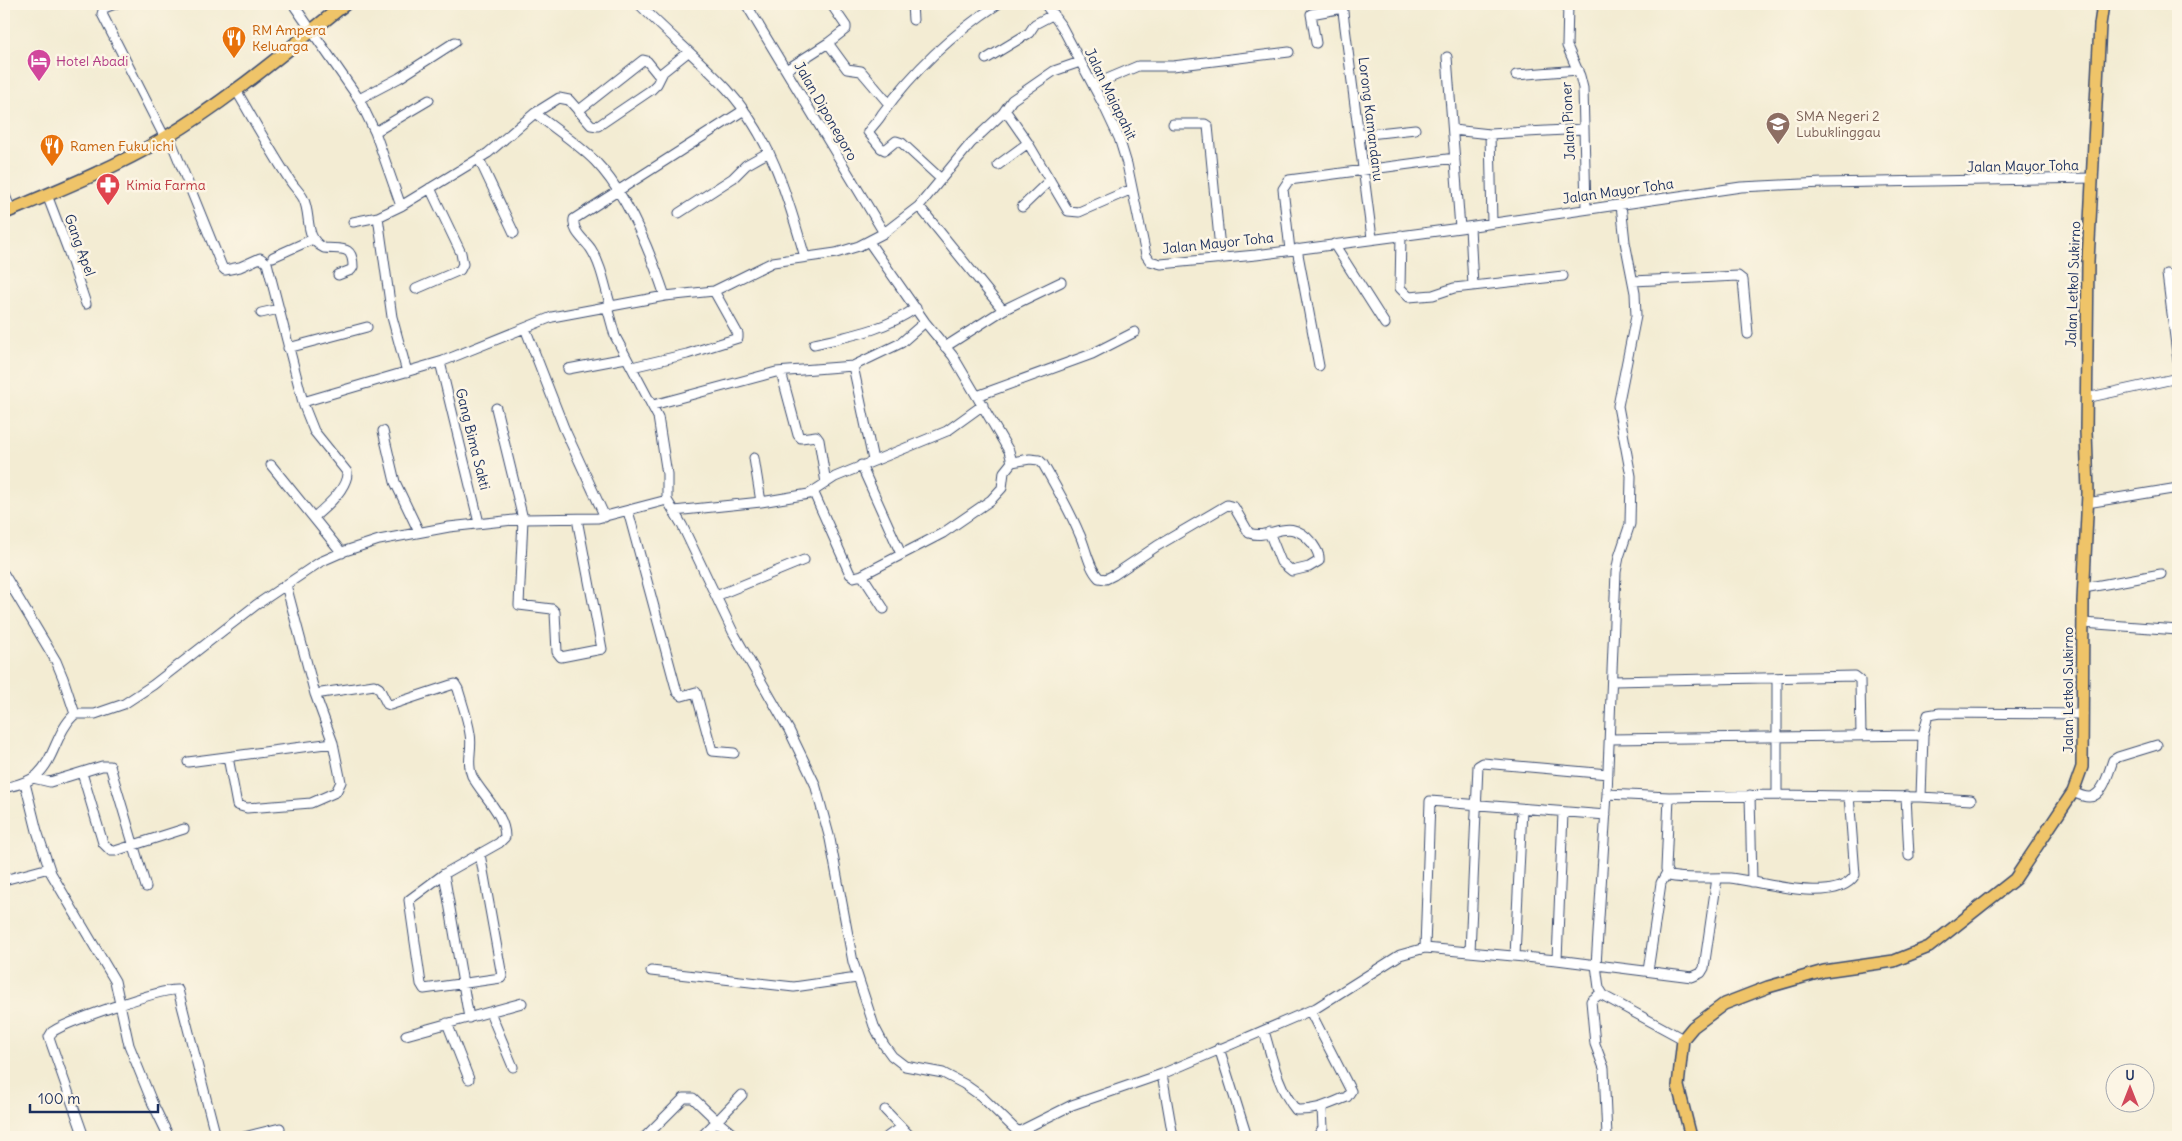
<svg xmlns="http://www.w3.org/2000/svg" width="2182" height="1141" viewBox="0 0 2182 1141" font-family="Delius,sans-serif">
  <rect width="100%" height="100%" fill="#fcf5e5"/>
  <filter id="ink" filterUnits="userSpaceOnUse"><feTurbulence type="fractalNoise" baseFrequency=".02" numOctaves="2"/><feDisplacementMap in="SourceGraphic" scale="10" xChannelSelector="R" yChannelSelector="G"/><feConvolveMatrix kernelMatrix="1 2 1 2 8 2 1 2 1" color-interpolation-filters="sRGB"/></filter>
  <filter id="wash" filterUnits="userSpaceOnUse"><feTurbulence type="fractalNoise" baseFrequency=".0096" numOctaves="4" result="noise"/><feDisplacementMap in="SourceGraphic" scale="20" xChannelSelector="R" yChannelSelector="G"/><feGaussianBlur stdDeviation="1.12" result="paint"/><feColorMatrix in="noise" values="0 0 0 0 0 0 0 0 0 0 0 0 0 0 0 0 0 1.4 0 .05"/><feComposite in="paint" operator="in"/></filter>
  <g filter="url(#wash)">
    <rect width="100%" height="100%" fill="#f3ecd3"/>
  </g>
  <g filter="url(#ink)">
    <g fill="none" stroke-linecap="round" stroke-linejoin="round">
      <defs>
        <path id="minor" d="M115,4L104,8L102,14L165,138
          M293,4L359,99L375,132L401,206
          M639,4C667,33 699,59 727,89C772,139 787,195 805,257
          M746,4L884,233
          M912,4L913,20
          M1045,4L1062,27L1104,106L1119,138L1127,164L1146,255L1150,261L1161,264L1256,255L1460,228L1741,187L1823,183L2093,178
          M1342,4L1372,238
          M1568,4L1567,46L1580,76L1583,88L1586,209
          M828,43L847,69L861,71L889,104
          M1316,43L1311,14L1343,8
          M1447,57L1460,228
          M986,59L1029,33L1035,24L1054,14
          M786,70L828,43L846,29V26L831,4
          M1516,75L1578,70
          M1093,85L1138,66H1173L1289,52
          M236,90C253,119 270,150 289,179C293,186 299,191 303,198C312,215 303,238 324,248C340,250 353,244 353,267L351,270L338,275
          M359,99L399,78L455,42
          M1005,110L1028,143L1068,211L1079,212L1132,189
          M578,111L643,60L647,61L660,77
          M535,113C555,129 577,143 595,161C628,195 650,251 665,296
          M1173,124H1205L1208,126L1221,259
          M1453,130L1490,134L1584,129
          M375,132L429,100
          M1490,134L1492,223
          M1360,135L1415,129
          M169,136L222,267L225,270L240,267L260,258L267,263L304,406L314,431L347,472C348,488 325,508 314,517
          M479,159L514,233
          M998,165L1028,143
          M941,179L902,143L896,141L885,150L881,148L868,132C872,126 878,121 882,114C914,70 952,34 998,4
          M4,193L11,210
          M47,195L68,250L86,304
          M1621,205L1625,242L1635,293L1636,316L1618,406L1631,476L1630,524L1619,557L1616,572L1607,794L1596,965L1599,988L1604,996L1683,1039
          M919,206L1003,310L945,347
          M1022,207L1050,180
          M679,213L733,178L746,165L769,152
          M378,217L392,317L407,372
          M353,222L378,217L401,206L488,153L535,113L559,98L569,100L591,125L598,126L651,90L657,84L663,72L688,52
          M1470,227L1473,286
          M1401,235L1400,288L1409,297L1433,295L1454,288L1563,276
          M869,242L925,322L953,356L1009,451L1012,462
          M1334,244L1385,324
          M1297,249L1319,366
          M1290,250L1283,189L1289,180L1455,158
          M273,257L313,239
          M2167,274L2178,361
          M1633,281L1738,276L1743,280L1748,334
          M416,289L460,270L463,264L461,253L430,188
          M607,307L615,336L658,417L667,474V500L682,525L733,632L789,730L815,784L830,839L853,962L874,1026L884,1045L892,1056L905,1066L943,1073L964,1084L981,1096L1018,1132L1072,1105L1162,1074L1316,1008L1400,955L1425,948L1557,960L1692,977L1701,973L1704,968L1717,878
          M611,307C605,288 602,266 591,249C585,240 572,232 574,219L744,110
          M1003,310L1061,282
          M261,313L279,309
          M525,328L564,428L605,517
          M814,344C853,335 882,331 916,308
          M288,348L367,327
          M440,362L479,523
          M853,366L873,460
          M632,367L687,354L738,338V334L714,291
          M568,369L626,358
          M781,372L798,435L801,438L816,436L819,440L826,483
          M977,396L1092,354L1135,332
          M2086,398L2178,378
          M303,402L443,361L552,317L665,296L714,291L773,262L836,253L859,246L884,233L919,206L971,143L1003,113L1012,100L1054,71L1080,62
          M653,405L776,372L853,366L901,343L925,322
          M496,408L523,519L519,605L552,609L555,612L557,652L561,657L602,649L577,519
          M383,431L395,482L419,532
          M754,458L761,502
          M271,465L342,553
          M861,465L901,554
          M813,491L850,574L854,577L862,575L943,533L991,500L1002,488L1004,472L1012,462L1030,459L1039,460L1043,464C1056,487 1069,509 1079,533C1086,547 1088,567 1099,578L1106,579L1114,575L1157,546L1227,505L1234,507L1249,533C1272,541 1288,514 1312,543C1316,549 1320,554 1319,561L1309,567L1292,571L1281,562L1269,532
          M2087,503L2178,488
          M628,511L677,692L682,696L696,692L712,751L734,753
          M674,511L761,502L809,494L835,477L947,431L983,405
          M4,574L56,661L63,678L75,714
          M862,575L884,609
          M286,585L315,694L374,685L379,688L387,704L390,705L451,685L455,684L458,689C462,703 468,719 470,734C473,748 466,762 472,776C482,795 505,814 505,837L499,843L444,874L409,900L421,984L424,989L501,978L502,976L480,854
          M2084,588L2161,574
          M716,596L804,560
          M2083,623L2178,630
          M1612,681L1855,676L1860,680L1861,736
          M1610,739L1923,735
          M228,757L237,805L247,808L311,803L336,792L341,782L333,743
          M188,762L333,743L315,694
          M82,773L103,843L111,851H115L184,829
          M33,778L50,782L102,766H110L146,887
          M25,783L37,831L51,873L115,981L129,1045L152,1102L169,1137
          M4,788C15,785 28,783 37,775C55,759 56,731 75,714H95L124,704L153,685L256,605L320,562L345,551L379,540L449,527L523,519L598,518L667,500
          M2073,792C2077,794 2084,797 2089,797C2103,797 2109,771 2113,760L2118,757L2157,745
          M1607,794L1669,797L1777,795L1921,797L1923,735L1928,715L1940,713L2083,714
          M1750,795L1752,882
          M1777,795V678
          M1906,796L1909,856
          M1669,797L1666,869L1669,876C1689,880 1710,877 1730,878C1760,881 1836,906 1855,875L1849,795
          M1921,797L1971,800
          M444,874L469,1018
          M4,880L49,868
          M1425,948L1430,801L1606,815
          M1470,952L1478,766L1483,763L1608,774
          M1515,956L1522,809
          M1557,960L1563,813
          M651,971L794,987L857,978
          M1648,971L1661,883L1666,874
          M1601,993L1591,1001L1595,1044L1604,1068L1607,1137
          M490,1012L513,1067
          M447,1023L469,1079
          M1264,1031C1272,1058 1278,1088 1296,1110C1317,1111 1328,1104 1347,1097L1351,1091L1310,1011
          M406,1035L522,1003
          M1219,1048L1247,1137
          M1162,1074L1173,1137
          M885,1110L911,1137
          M735,1136L717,1121L742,1095
          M84,1137L51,1043L49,1037L52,1032C66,1022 162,988 178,990L216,1137
          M244,1137L280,1128
          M645,1137L684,1098H693L717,1121L701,1137
          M887,1137L901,1127
          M1317,1137L1323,1128L1322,1109"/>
        <path id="major" d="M1691,1137L1678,1086L1683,1039L1693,1027L1724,1004L1768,987L1824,971L1894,961L1929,947L2015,879L2073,792L2082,767L2083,601L2088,493L2086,431L2088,261L2100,25L2103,4"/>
        <path id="highway" d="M4,213C59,190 114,168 165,138C229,100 287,50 345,4"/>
      </defs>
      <use href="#minor" stroke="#3b4b70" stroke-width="11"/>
      <use href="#major" stroke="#3b4b70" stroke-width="14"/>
      <use href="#highway" stroke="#3b4b70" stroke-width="15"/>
      <use href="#minor" stroke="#fff" stroke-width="9"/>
      <use href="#major" stroke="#efc469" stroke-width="11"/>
      <use href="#highway" stroke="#efc469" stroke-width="12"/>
    </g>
  </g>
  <defs>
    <symbol id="restaurant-pin" viewBox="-11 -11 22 30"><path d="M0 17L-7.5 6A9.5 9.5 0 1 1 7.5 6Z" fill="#e8710a" stroke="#fcf5e5"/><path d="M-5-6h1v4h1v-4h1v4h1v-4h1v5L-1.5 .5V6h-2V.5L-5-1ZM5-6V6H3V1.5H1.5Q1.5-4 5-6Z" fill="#fff"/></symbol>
    <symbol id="hotel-pin" viewBox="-11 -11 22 30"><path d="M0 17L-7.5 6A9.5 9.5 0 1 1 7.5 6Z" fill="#d1479c" stroke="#fcf5e5"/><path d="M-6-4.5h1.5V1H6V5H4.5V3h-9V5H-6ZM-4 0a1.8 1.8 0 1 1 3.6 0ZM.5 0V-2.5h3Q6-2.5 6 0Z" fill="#fff"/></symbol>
    <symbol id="school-pin" viewBox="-11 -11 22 30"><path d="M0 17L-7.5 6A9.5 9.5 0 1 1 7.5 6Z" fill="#8d6e63" stroke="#fcf5e5"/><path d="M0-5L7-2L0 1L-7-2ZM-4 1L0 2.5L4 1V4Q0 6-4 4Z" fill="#fff"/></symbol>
    <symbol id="pharmacy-pin" viewBox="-11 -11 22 30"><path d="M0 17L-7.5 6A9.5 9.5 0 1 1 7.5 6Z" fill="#e0444e" stroke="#fcf5e5"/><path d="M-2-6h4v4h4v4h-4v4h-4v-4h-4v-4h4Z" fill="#fff"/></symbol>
  </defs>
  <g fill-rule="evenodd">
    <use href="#restaurant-pin" x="220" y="24" width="28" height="38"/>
    <use href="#hotel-pin" x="25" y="47" width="28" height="38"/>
    <use href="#school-pin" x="1764" y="110" width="28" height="38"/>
    <use href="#restaurant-pin" x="38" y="132" width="28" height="38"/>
    <use href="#pharmacy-pin" x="94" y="171" width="28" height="38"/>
  </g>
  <g text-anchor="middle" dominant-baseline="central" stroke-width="5" stroke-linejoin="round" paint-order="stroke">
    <g font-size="14" fill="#c56008" stroke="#fcf5e5" text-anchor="start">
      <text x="252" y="30">RM Ampera<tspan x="252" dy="16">Keluarga</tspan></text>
      <text x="70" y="146">Ramen Fuku ichi</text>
    </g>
    <g font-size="14" fill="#b23c85" stroke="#fcf5e5" text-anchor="start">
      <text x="56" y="61">Hotel Abadi</text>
    </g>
    <g font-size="14" fill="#1b2f5e" stroke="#fcf5e5">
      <text transform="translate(1111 94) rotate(64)">Jalan Majapahit</text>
      <text transform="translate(826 111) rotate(60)">Jalan Diponegoro</text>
      <text transform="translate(1371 119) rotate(83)">Lorong Kamandanu</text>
      <text transform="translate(1568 121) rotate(-93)">Jalan Pioner</text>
      <text transform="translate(2023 166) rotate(-1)">Jalan Mayor Toha</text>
      <text transform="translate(1618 191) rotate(-8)">Jalan Mayor Toha</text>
      <text transform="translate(1218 243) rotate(-6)">Jalan Mayor Toha</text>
      <text transform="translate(80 245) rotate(70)">Gang Apel</text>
      <text transform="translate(2073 284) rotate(-88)">Jalan Letkol Sukirno</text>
      <text transform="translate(473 439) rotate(76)">Gang Bima Sakti</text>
      <text transform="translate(2068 690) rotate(-90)">Jalan Letkol Sukirno</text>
    </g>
    <g font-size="14" fill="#785e54" stroke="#fcf5e5" text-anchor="start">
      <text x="1796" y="116">SMA Negeri 2<tspan x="1796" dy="16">Lubuklinggau</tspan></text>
    </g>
    <g font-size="14" fill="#be3a42" stroke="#fcf5e5" text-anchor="start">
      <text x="126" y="185">Kimia Farma</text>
    </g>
  </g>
  <rect width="2182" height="1141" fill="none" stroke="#fcf5e5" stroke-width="20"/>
  <g transform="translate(2130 1088)"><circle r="24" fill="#fcf5e5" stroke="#a2a6af"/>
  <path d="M0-4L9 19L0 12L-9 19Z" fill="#d1495b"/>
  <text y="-8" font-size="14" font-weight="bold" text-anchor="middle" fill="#1b2f5e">U</text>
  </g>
  <path d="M30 1104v8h128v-8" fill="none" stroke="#1b2f5e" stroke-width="2.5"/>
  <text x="38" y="1104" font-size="15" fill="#1b2f5e" stroke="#fcf5e5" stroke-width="4" paint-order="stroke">100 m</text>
</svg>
